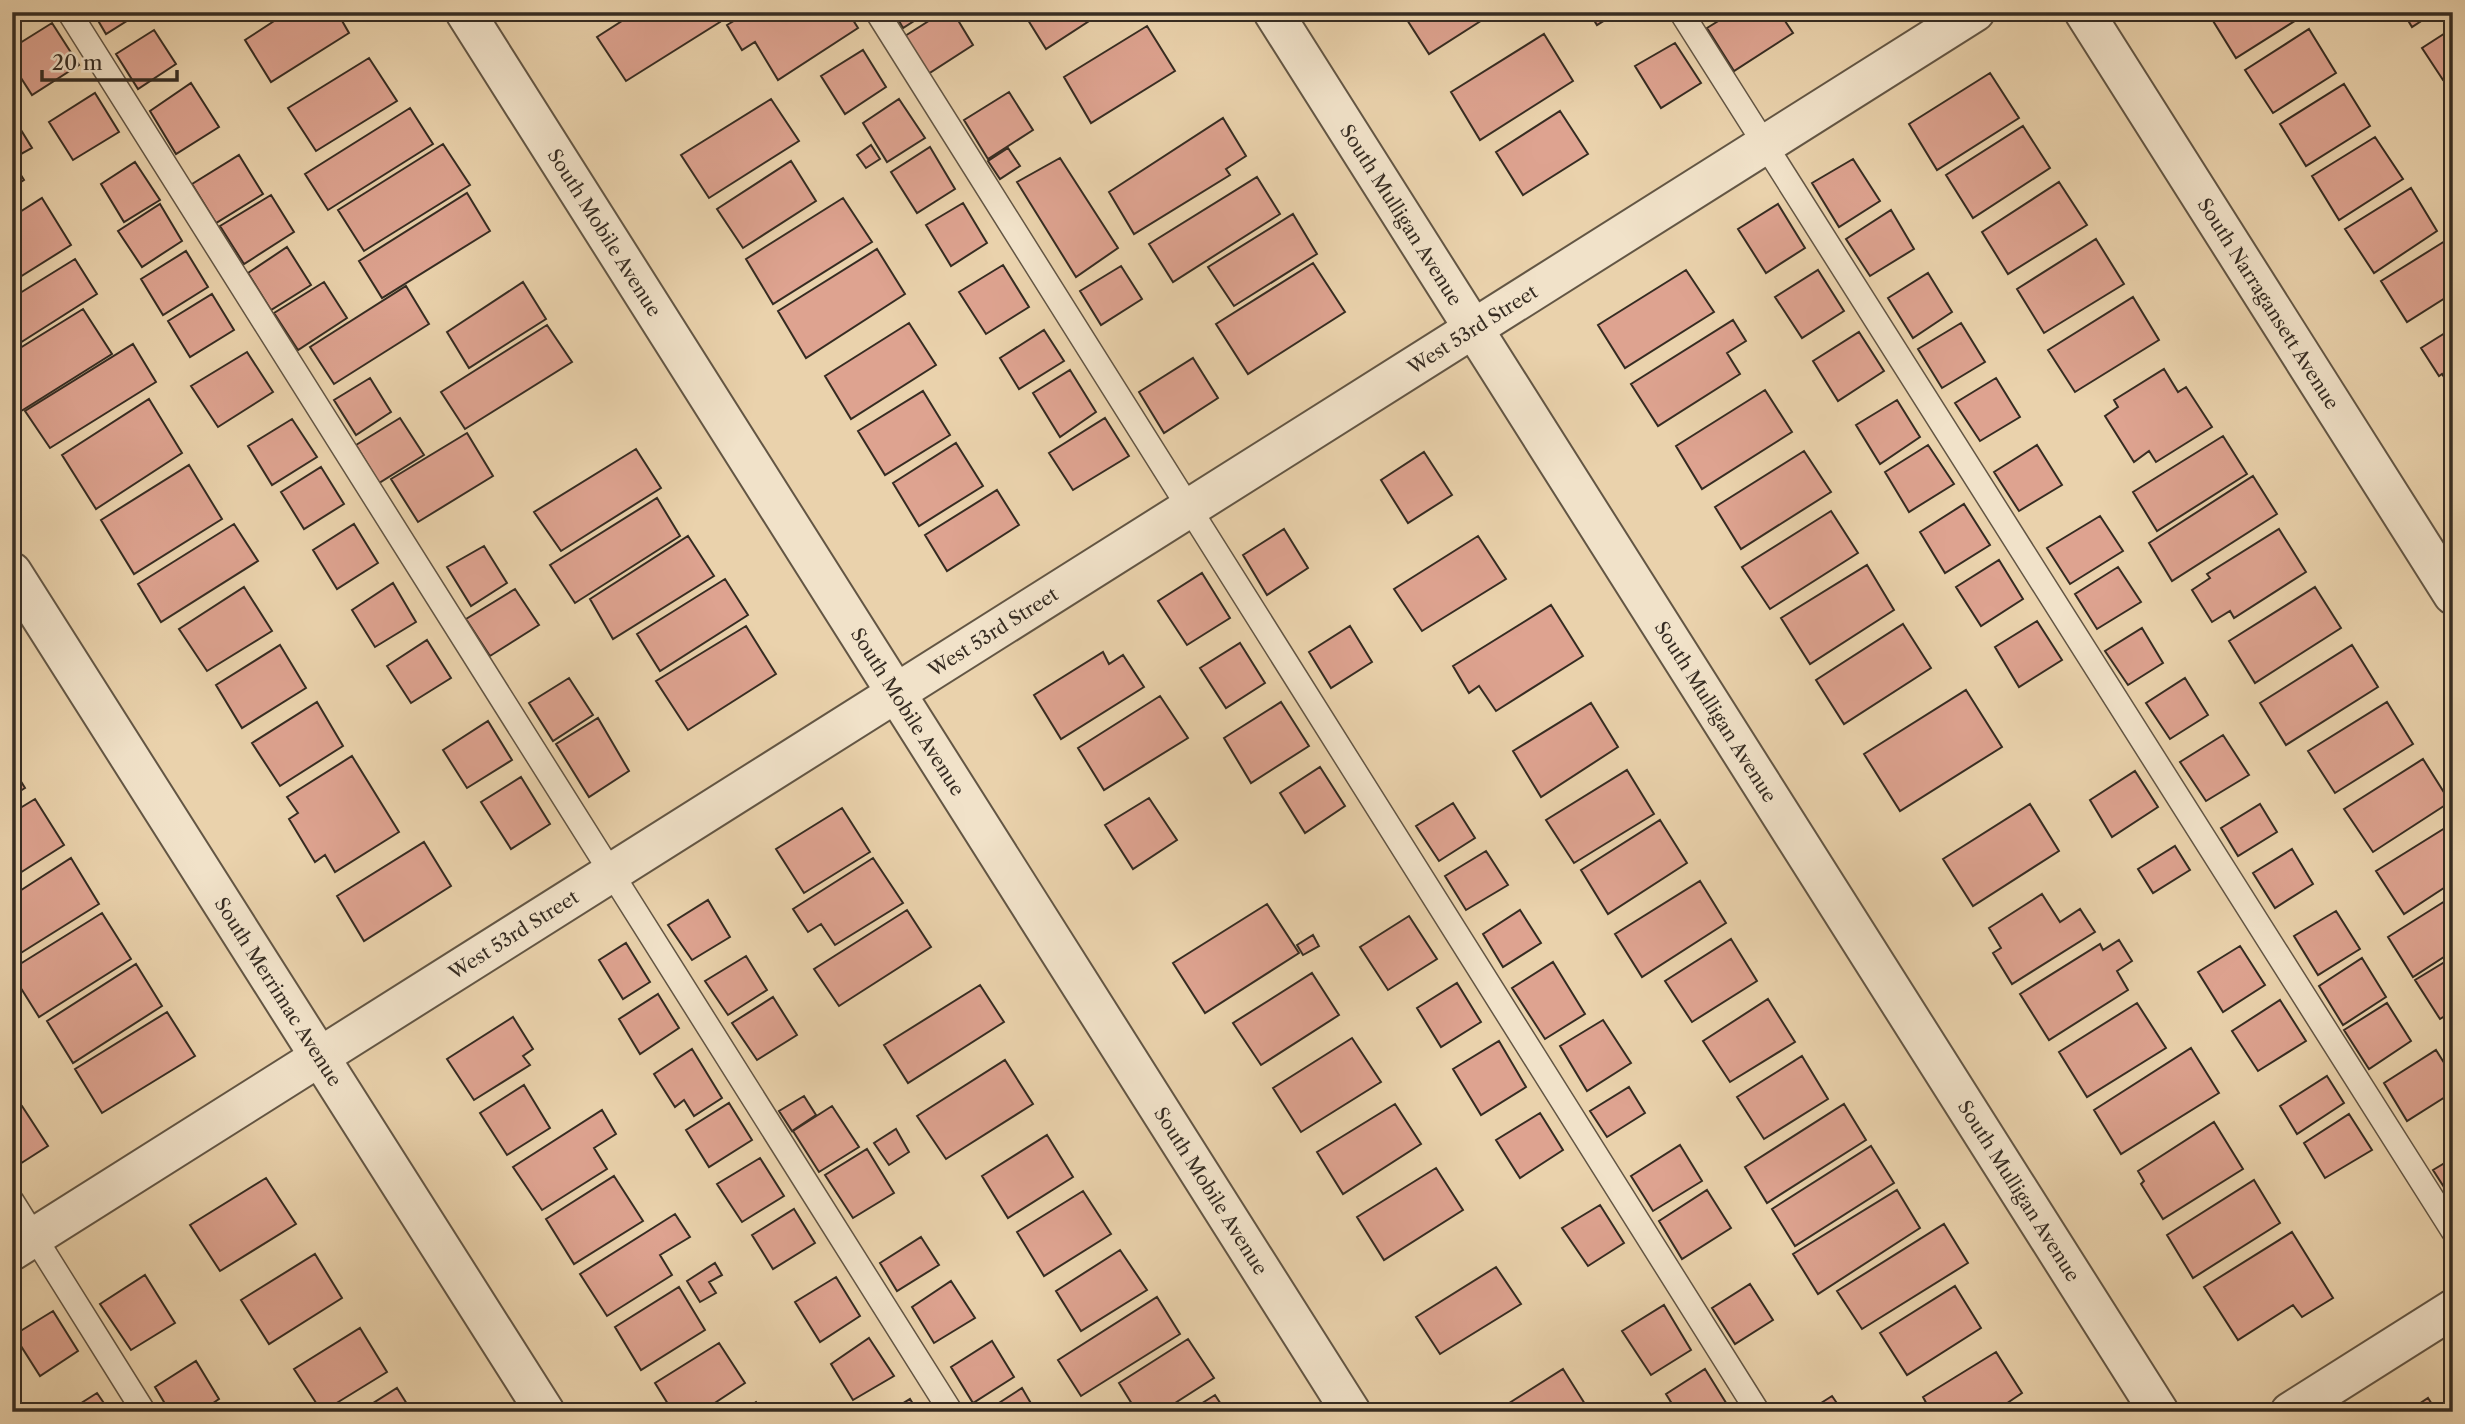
<svg xmlns="http://www.w3.org/2000/svg" width="2465" height="1424" viewBox="0 0 2465 1424" font-family="'Libre Caslon Text',serif">
  <rect width="100%" height="100%" fill="#ead2ac"/>
  <filter id="stains"><feTurbulence type="fractalNoise" baseFrequency=".00286" numOctaves="4"/><feColorMatrix values="0 0 0 0 .2 0 0 0 0 .09 0 0 0 0 .02 0 0 0 .5 -.17"/></filter>
  <radialGradient id="worn" r=".72"><stop offset=".6" stop-color="#630" stop-opacity="0"/><stop offset="1" stop-color="#630" stop-opacity=".3"/></radialGradient>
  <path fill="#dea390" stroke="#362c22" stroke-width="2" d="M93,12H141L106,34Z
    M237,12H253L241,20Z
    M288,12H337L349,33L271,82L245,40Z
    M636,12H713L720,22L626,81L597,37Z
    M749,12H788L791,18L800,12H848L858,28L778,80L755,42L742,50L727,25Z
    M894,12H928L903,28Z
    M943,12H953L973,45L928,74L905,36Z
    M1023,12H1103L1046,49Z
    M1402,12H1484L1487,17L1429,54Z
    M1589,12H1618L1597,25Z
    M1733,12H1779L1793,33L1734,71L1707,28Z
    M2216,12H2309L2236,58L2210,16Z
    M2403,12H2435L2412,27Z
    M52,23L79,65L32,95L12,64V48Z
    M1147,26L1175,71L1091,123L1064,77Z
    M2453,28V74L2443,80L2422,48Z
    M2309,29L2336,73L2273,113L2245,70Z
    M154,30L176,64L138,89L116,54Z
    M1544,34L1573,81L1480,140L1451,92Z
    M1675,43L1701,83L1661,108L1635,66Z
    M863,50L886,87L845,114L821,76Z
    M369,58L397,101L316,151L288,108Z
    M1990,73L2019,118L1937,170L1909,124Z
    M191,83L219,127L176,154L150,111Z
    M2344,84L2370,126L2306,166L2280,124Z
    M1009,92L1033,130L988,159L964,120Z
    M95,93L119,132L73,160L49,122Z
    M771,99L799,141L709,198L681,155Z
    M899,99L925,138L887,162L863,123Z
    M410,108L433,144L328,210L305,174Z
    M1560,111L1588,154L1523,195L1496,152Z
    M13,117L32,148L12,159V117Z
    M1223,118L1246,156L1226,169L1230,175L1134,234L1109,192Z
    M2023,126L2050,168L1973,218L1946,175Z
    M2375,137L2403,179L2339,220L2312,176Z
    M443,144L470,185L364,251L338,210Z
    M871,145L880,159L866,168L857,155Z
    M930,147L955,189L917,213L891,172Z
    M1008,148L1020,166L1000,179L988,161Z
    M239,155L263,194L216,223L192,184Z
    M1060,158L1118,248L1076,277L1017,182Z
    M1853,159L1880,201L1839,227L1812,183Z
    M12,161L24,180L12,188Z
    M791,161L816,201L743,248L717,209Z
    M135,162L160,200L124,222L101,184Z
    M1257,177L1280,214L1173,282L1149,244Z
    M2059,182L2087,225L2008,274L1982,232Z
    M2411,188L2437,231L2374,273L2345,229Z
    M467,193L490,231L382,298L359,261Z
    M271,195L294,232L244,264L220,226Z
    M42,198L71,245L12,282V217Z
    M843,198L872,242L773,304L746,259Z
    M963,203L987,243L951,266L926,225Z
    M160,204L182,241L142,267L118,231Z
    M1778,204L1805,248L1766,273L1738,229Z
    M1891,210L1914,249L1870,276L1846,239Z
    M1293,214L1317,254L1234,306L1208,267Z
    M2096,239L2124,284L2044,333L2017,289Z
    M2445,241L2453,252V293L2407,322L2381,281Z
    M287,247L311,285L271,310L248,273Z
    M877,249L905,294L806,358L778,311Z
    M186,251L208,287L163,315L141,279Z
    M75,259L97,294L12,348V298Z
    M1313,263L1345,312L1248,374L1216,324Z
    M1003,265L1029,307L986,334L959,292Z
    M1121,266L1142,299L1101,325L1080,291Z
    M1686,270L1714,312L1625,368L1598,325Z
    M1818,270L1844,311L1802,338L1775,297Z
    M1928,273L1952,312L1913,338L1888,298Z
    M324,282L347,318L298,350L274,313Z
    M523,282L546,319L469,368L447,332Z
    M406,286L429,324L334,384L310,347Z
    M212,294L234,330L190,357L168,321Z
    M2133,297L2159,340L2075,392L2048,350Z
    M83,309L112,354L18,413L12,405V353Z
    M1733,320L1746,341L1727,353L1740,374L1658,426L1631,384Z
    M909,323L936,365L851,419L825,376Z
    M1961,323L1985,362L1942,388L1918,349Z
    M547,325L572,362L465,429L441,392Z
    M2453,328V387L2451,388L2442,374L2439,376L2421,348Z
    M1044,330L1064,361L1019,389L1000,358Z
    M1859,332L1884,371L1838,401L1813,361Z
    M133,344L156,382L50,448L25,411Z
    M247,352L273,392L218,427L191,386Z
    M1193,358L1218,398L1164,433L1139,392Z
    M2164,369L2178,392L2186,387L2212,427L2156,462L2149,451L2134,462L2105,416L2118,407L2114,400Z
    M1070,370L1096,412L1060,437L1033,393Z
    M370,378L391,412L356,435L334,400Z
    M1996,378L2020,417L1980,441L1955,403Z
    M1765,390L1792,432L1702,489L1676,446Z
    M923,391L950,435L885,475L858,431Z
    M149,399L182,453L96,509L62,455Z
    M1897,400L1920,437L1880,464L1856,425Z
    M400,418L424,455L379,483L356,445Z
    M1105,418L1129,456L1073,490L1049,453Z
    M292,419L317,457L272,485L248,446Z
    M467,433L493,476L418,522L391,479Z
    M2223,436L2247,474L2157,531L2133,492Z
    M956,443L983,486L919,526L893,483Z
    M1928,445L1954,484L1909,512L1885,472Z
    M2037,445L2062,485L2019,511L1994,472Z
    M636,449L661,488L561,551L534,512Z
    M1804,451L1831,492L1741,549L1715,507Z
    M1424,452L1452,495L1408,523L1381,480Z
    M189,465L222,519L134,574L101,520Z
    M321,467L344,504L304,529L281,492Z
    M2253,476L2277,514L2172,581L2149,543Z
    M997,490L1019,525L947,571L925,535Z
    M657,498L680,536L575,603L550,565Z
    M1964,504L1990,545L1945,573L1920,532Z
    M1831,511L1858,553L1770,609L1742,567Z
    M2100,516L2123,551L2070,584L2047,548Z
    M234,524L258,561L161,622L138,584Z
    M354,524L378,563L337,589L313,550Z
    M1284,529L1308,568L1267,595L1243,555Z
    M2279,529L2306,572L2234,618L2230,611L2212,622L2192,590L2210,578L2207,574Z
    M688,536L714,576L613,639L590,599Z
    M1478,536L1506,579L1422,631L1394,589Z
    M484,546L507,583L471,606L447,567Z
    M1999,560L2023,599L1981,626L1956,587Z
    M1867,565L1894,610L1810,664L1781,618Z
    M2118,567L2141,602L2097,629L2075,594Z
    M1202,573L1230,618L1187,645L1158,601Z
    M725,579L748,615L660,671L637,634Z
    M393,583L416,622L375,647L352,610Z
    M244,587L272,631L207,671L179,629Z
    M2315,587L2341,628L2255,683L2229,641Z
    M515,589L539,625L490,656L466,619Z
    M1551,605L1583,656L1496,711L1479,686L1469,693L1453,666Z
    M2037,621L2062,660L2019,687L1995,647Z
    M1903,624L1931,668L1844,724L1816,680Z
    M746,626L776,674L688,730L656,681Z
    M1350,626L1372,662L1331,688L1309,652Z
    M2142,628L2163,663L2128,685L2105,651Z
    M427,640L451,678L411,703L387,666Z
    M1240,643L1265,683L1226,708L1200,668Z
    M280,645L306,688L242,728L216,685Z
    M2352,645L2378,687L2286,745L2260,703Z
    M1103,652L1109,664L1123,655L1144,687L1061,739L1034,695Z
    M569,678L593,715L553,741L529,703Z
    M2185,678L2208,715L2170,739L2146,703Z
    M1966,690L2002,747L1900,811L1864,754Z
    M1160,696L1188,738L1104,790L1078,748Z
    M317,702L343,746L280,786L252,743Z
    M1281,702L1309,746L1251,783L1224,738Z
    M2387,702L2413,744L2335,793L2308,751Z
    M1591,703L1618,747L1541,797L1513,751Z
    M598,718L629,771L589,797L556,744Z
    M488,721L512,760L467,788L443,750Z
    M2223,735L2249,775L2206,801L2180,762Z
    M352,756L399,832L335,872L325,855L315,862L289,819L298,813L287,797Z
    M2423,759L2450,802L2373,852L2344,809Z
    M12,767L25,788L12,796Z
    M1320,767L1345,806L1305,833L1280,793Z
    M1627,770L1654,814L1574,863L1546,820Z
    M2135,771L2158,807L2112,837L2090,800Z
    M521,777L550,824L511,849L481,802Z
    M1149,798L1177,840L1133,869L1105,825Z
    M35,799L64,845L12,878V813Z
    M1453,803L1475,838L1439,861L1416,826Z
    M2030,804L2059,851L1973,906L1943,859Z
    M2260,804L2277,832L2238,856L2221,828Z
    M842,808L870,852L804,893L776,849Z
    M1660,820L1687,863L1608,914L1581,870Z
    M2453,823V882L2404,914L2376,871Z
    M424,842L451,886L364,941L337,896Z
    M2175,846L2190,870L2153,893L2138,869Z
    M2292,849L2313,884L2275,908L2253,873Z
    M1486,851L1508,885L1466,910L1445,876Z
    M71,858L99,904L16,956L12,951V896Z
    M873,858L903,903L835,945L821,924L808,932L793,909Z
    M1700,881L1726,923L1642,977L1615,934Z
    M2042,894L2060,922L2080,909L2095,932L2012,984L1993,953L2001,948L1989,928Z
    M2453,896V951L2413,977L2388,937Z
    M708,900L730,937L692,960L668,925Z
    M1267,904L1299,953L1205,1013L1173,963Z
    M907,910L931,947L839,1006L814,969Z
    M1520,910L1541,943L1503,967L1483,934Z
    M2336,911L2360,949L2318,975L2294,936Z
    M102,913L131,959L39,1017L12,974V969Z
    M1409,916L1437,959L1388,990L1360,947Z
    M1313,935L1319,946L1303,955L1297,945Z
    M1731,939L1757,981L1692,1022L1665,981Z
    M2119,940L2132,961L2117,971L2128,990L2049,1040L2020,994L2100,944L2103,950Z
    M626,943L650,982L623,999L599,960Z
    M2240,946L2265,985L2223,1012L2198,972Z
    M746,956L767,990L728,1015L705,981Z
    M2453,957V1011L2440,1019L2415,980Z
    M2362,958L2386,997L2343,1025L2319,986Z
    M1553,962L1585,1014L1545,1039L1512,988Z
    M136,964L162,1006L73,1063L47,1021Z
    M1312,973L1339,1015L1261,1065L1233,1023Z
    M1457,983L1481,1022L1441,1047L1417,1008Z
    M980,985L1004,1022L908,1083L884,1045Z
    M658,994L679,1028L640,1054L619,1019Z
    M773,997L797,1035L757,1060L732,1023Z
    M1768,999L1795,1042L1730,1082L1703,1041Z
    M2280,1000L2306,1041L2258,1071L2232,1031Z
    M2137,1003L2166,1048L2087,1097L2059,1052Z
    M2387,1003L2411,1041L2369,1069L2344,1030Z
    M167,1012L195,1056L102,1113L75,1069Z
    M513,1017L533,1049L523,1056L530,1065L474,1100L447,1059Z
    M1603,1020L1631,1063L1587,1091L1560,1046Z
    M1352,1038L1381,1082L1301,1132L1273,1088Z
    M1499,1041L1526,1087L1481,1115L1453,1069Z
    M2191,1048L2219,1093L2121,1154L2094,1110Z
    M692,1049L722,1098L694,1116L684,1100L675,1107L654,1074Z
    M2436,1050L2453,1077V1092L2407,1121L2384,1083Z
    M1802,1056L1828,1099L1764,1139L1737,1097Z
    M1005,1060L1033,1104L946,1159L917,1116Z
    M2327,1076L2344,1103L2297,1134L2280,1106Z
    M524,1085L550,1128L507,1155L480,1113Z
    M1629,1087L1645,1113L1607,1137L1590,1111Z
    M12,1088L19,1099L12,1103Z
    M804,1096L816,1115L792,1131L779,1111Z
    M729,1103L752,1140L709,1167L686,1130Z
    M1395,1104L1421,1144L1343,1194L1317,1152Z
    M1844,1104L1866,1140L1767,1203L1745,1167Z
    M22,1106L48,1146L12,1169V1112Z
    M832,1106L859,1147L819,1172L793,1131Z
    M602,1110L616,1134L594,1148L607,1169L542,1210L513,1167Z
    M1540,1113L1563,1150L1520,1178L1496,1140Z
    M2349,1114L2372,1150L2325,1178L2304,1143Z
    M2214,1122L2243,1169L2163,1219L2141,1184L2144,1181L2138,1171Z
    M896,1129L909,1152L889,1165L874,1143Z
    M1047,1135L1073,1177L1008,1218L982,1176Z
    M1680,1145L1702,1181L1653,1211L1631,1176Z
    M1871,1146L1894,1183L1795,1246L1772,1209Z
    M867,1149L894,1193L853,1218L825,1175Z
    M760,1158L784,1196L742,1222L717,1184Z
    M2453,1158V1201L2433,1170Z
    M1436,1168L1463,1210L1384,1260L1357,1217Z
    M614,1176L643,1221L574,1264L546,1219Z
    M266,1178L296,1224L220,1271L190,1225Z
    M2254,1180L2280,1223L2193,1278L2167,1235Z
    M1707,1190L1731,1228L1682,1259L1659,1221Z
    M1897,1190L1920,1228L1818,1294L1793,1254Z
    M1083,1191L1111,1234L1044,1276L1017,1232Z
    M1600,1205L1624,1243L1588,1266L1562,1228Z
    M794,1209L815,1243L773,1269L752,1235Z
    M675,1214L690,1237L660,1255L672,1275L607,1316L580,1274Z
    M1944,1224L1968,1263L1862,1329L1837,1291Z
    M2292,1232L2333,1298L2302,1317L2293,1305L2238,1340L2204,1287Z
    M921,1237L939,1265L897,1291L880,1263Z
    M1120,1250L1147,1290L1081,1331L1056,1291Z
    M315,1254L342,1298L269,1344L241,1300Z
    M715,1263L722,1275L709,1282L716,1293L700,1302L687,1281Z
    M1496,1267L1521,1304L1440,1354L1416,1317Z
    M145,1275L175,1323L131,1350L100,1304Z
    M836,1277L860,1316L820,1342L795,1302Z
    M951,1281L975,1318L934,1343L912,1307Z
    M1750,1284L1773,1320L1735,1344L1712,1308Z
    M1955,1286L1981,1328L1907,1375L1880,1333Z
    M679,1287L705,1330L641,1370L615,1327Z
    M1157,1297L1180,1334L1081,1396L1058,1360Z
    M1664,1305L1691,1350L1651,1375L1622,1331Z
    M53,1311L78,1351L40,1376L14,1335Z
    M360,1328L387,1372L322,1412L294,1369Z
    M869,1338L894,1376L853,1400L831,1364Z
    M1188,1339L1214,1378L1161,1412H1137L1119,1383Z
    M992,1341L1014,1377L973,1403L951,1367Z
    M719,1343L745,1383L701,1412H673L655,1383Z
    M1996,1352L2022,1393L1994,1412H1931L1923,1397Z
    M196,1361L219,1399L200,1412H170L155,1387Z
    M1563,1369L1590,1412H1495Z
    M1705,1369L1728,1406L1720,1412H1677L1666,1394Z
    M397,1388L412,1412H359Z
    M1022,1388L1036,1412H985Z
    M97,1393L110,1412H67Z
    M1215,1395L1226,1412H1188Z
    M1832,1396L1843,1412H1807Z
    M2428,1398L2437,1412H2407Z
    M910,1399L918,1412H889Z
    M756,1402L763,1412H741Z"/>
  <g fill="none" stroke-linecap="round" stroke-linejoin="round">
    <defs>
      <path id="service" d="M69,12L951,1412
        M877,12L1758,1412
        M1681,12L2453,1231
        M12,1201L144,1412"/>
      <g id="minor">
        <path id="s1" d="M465,12L1351,1412"/>
        <path id="s2" d="M1273,12L2159,1412"/>
        <path id="s3" d="M2084,12L2453,595"/>
        <path id="s4" d="M12,572L545,1412"/>
        <path id="s5" d="M12,1251L1975,12"/>
        <path d="M2290,1412L2453,1309"/>
      </g>
    </defs>
    <use href="#service" stroke="#635644" stroke-width="26"/>
    <use href="#minor" stroke="#635644" stroke-width="42"/>
    <use href="#service" stroke="#f1e2c9" stroke-width="23"/>
    <use href="#minor" stroke="#f1e2c9" stroke-width="38"/>
  </g>
  <g text-anchor="middle" dominant-baseline="central" stroke-width="6" stroke-linejoin="round" paint-order="stroke">
    <g font-size="19" fill="#362c22" stroke="#f1e2c9">
      <text stroke="none"><textPath href="#s2" startOffset="240">South Mulligan Avenue</textPath></text>
      <text stroke="none"><textPath href="#s1" startOffset="261">South Mobile Avenue</textPath></text>
      <text stroke="none"><textPath href="#s3" startOffset="345">South Narragansett Avenue</textPath></text>
      <text stroke="none"><textPath href="#s5" startOffset="1727">West 53rd Street</textPath></text>
      <text stroke="none"><textPath href="#s5" startOffset="1160">West 53rd Street</textPath></text>
      <text stroke="none"><textPath href="#s1" startOffset="828">South Mobile Avenue</textPath></text>
      <text stroke="none"><textPath href="#s2" startOffset="828">South Mulligan Avenue</textPath></text>
      <text stroke="none"><textPath href="#s5" startOffset="593">West 53rd Street</textPath></text>
      <text stroke="none"><textPath href="#s4" startOffset="497">South Merrimac Avenue</textPath></text>
      <text stroke="none"><textPath href="#s1" startOffset="1395">South Mobile Avenue</textPath></text>
      <text stroke="none"><textPath href="#s2" startOffset="1395">South Mulligan Avenue</textPath></text>
    </g>
  </g>
  <rect width="2465" height="1424" fill="none" stroke="#ead2ac" stroke-width="42"/>
  <rect x="14" y="14" width="2437" height="1396" fill="none" stroke="#362c22" stroke-width="3.5"/>
  <rect x="21" y="21" width="2423" height="1382" fill="none" stroke="#362c22" stroke-width="2"/>
  <path d="M42 70v10h135v-10" fill="none" stroke="#362c22" stroke-width="3.5"/>
  <text x="52" y="70" font-size="21" fill="#362c22" stroke="#f1e2c9" stroke-width="5" paint-order="stroke">20 m</text>
  <rect width="100%" height="100%" filter="url(#stains)"/>
  <rect width="100%" height="100%" fill="url(#worn)"/>
</svg>
